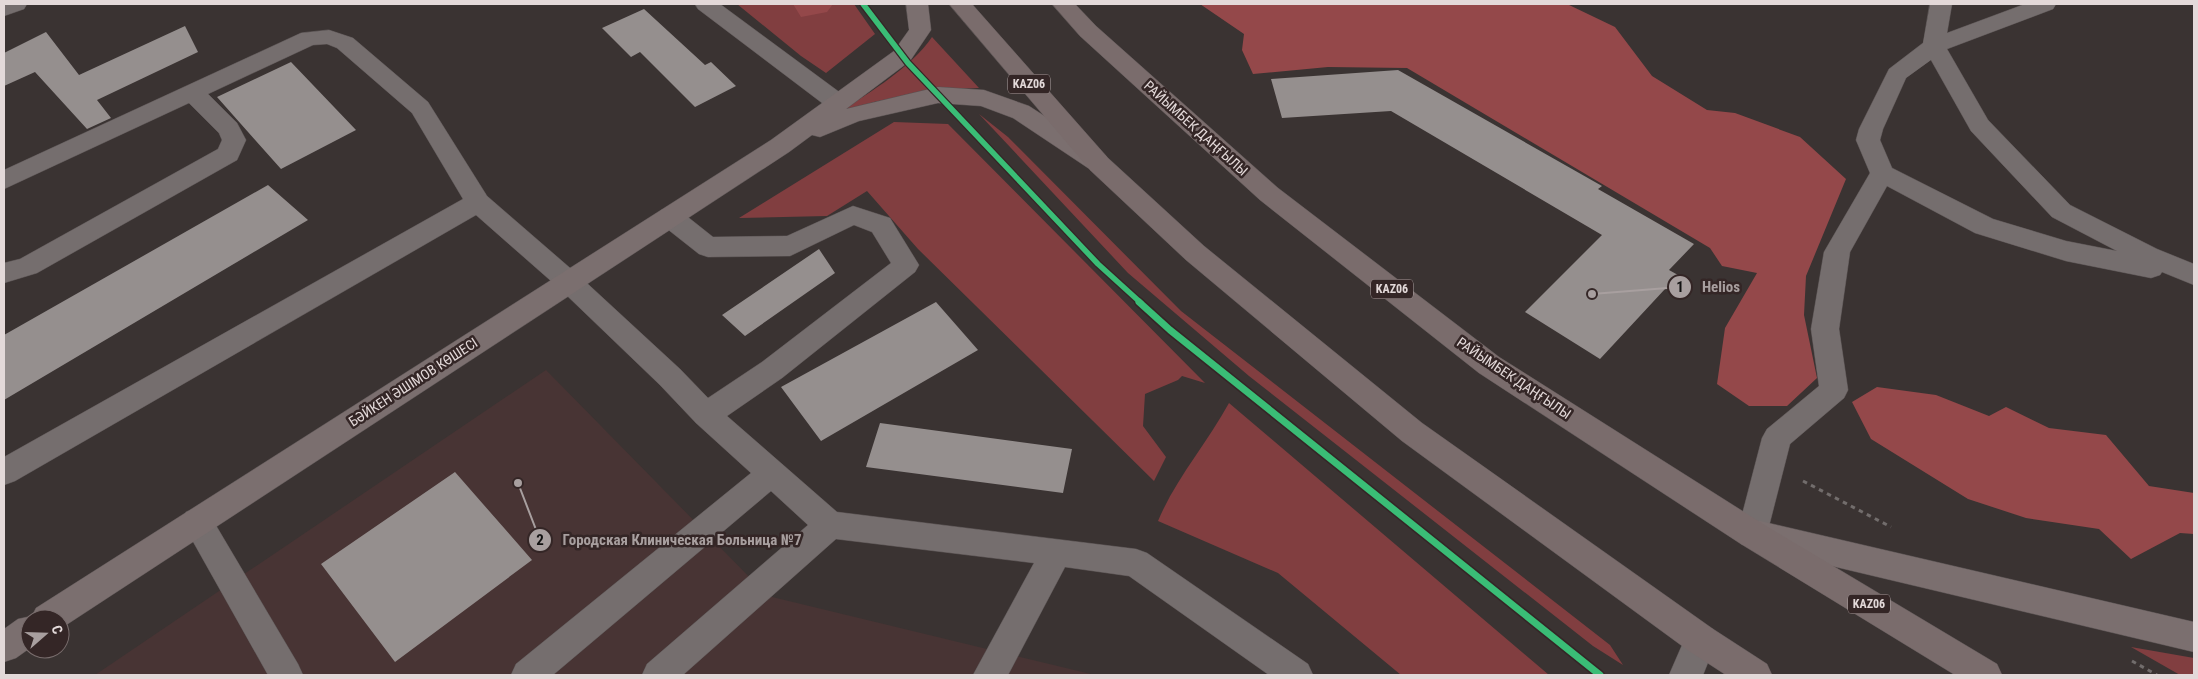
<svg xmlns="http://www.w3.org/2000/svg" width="2198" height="679" viewBox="0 0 2198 679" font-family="'Roboto Condensed',sans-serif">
  <rect width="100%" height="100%" fill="#3a3332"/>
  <path fill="#483434" d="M546,370L768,596L1095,675H95Z"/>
  <path fill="#813e40" d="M737,4H854L875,34L826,73L801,56Z
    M932,37L979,88L933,90L874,102L828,119C860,99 912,68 932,37Z
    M979,114L1008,137L1181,311L1610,645L1623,665L1593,646L1249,376L1128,273Z
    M894,122L948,124L1205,383L1182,376L1178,380L1145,394L1143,426L1166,457L1154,481L918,249L867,191L827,216L739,218Z
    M1229,403L1549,675H1401L1278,573L1158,521C1175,480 1207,443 1229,403Z
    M2131,647L2194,658V675H2180Z"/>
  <path fill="#94484a" d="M793,4H833L827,12L801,17Z
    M1200,4H1567L1615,27L1652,76L1707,110L1735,113L1800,137L1846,179L1806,276L1804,315L1817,378L1787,406H1749L1717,384L1725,328L1757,273L1722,266L1710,248L1407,68L1328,67L1253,74L1242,50L1244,34Z
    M1877,387L1936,395L1989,416L2006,407L2049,428L2106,435L2149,486L2194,493V534L2180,533L2131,559L2099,529L2026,518L1968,499L1871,439L1852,402Z"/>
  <path fill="#958f8e" d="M644,9L705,65L711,62L736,86L695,107L640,52L631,57L602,28Z
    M185,26L198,52L97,100L111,118L87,129L35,72L4,86V53L46,32L79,75Z
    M291,62L356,130L281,169L217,97Z
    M1398,70L1602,186L1598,189L1694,244L1669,270L1678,275L1600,359L1525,312L1602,235L1391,111L1282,118L1271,79Z
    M268,185L308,220L4,400V335Z
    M819,249L835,273L745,336L722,315Z
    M936,302L978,350L821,441L781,387Z
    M880,423L1072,449L1063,493L866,467Z
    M455,472L532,560L395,662L321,564Z"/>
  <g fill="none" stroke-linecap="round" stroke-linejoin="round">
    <defs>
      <path id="minor" d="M4,4H27L24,9L4,16Z
        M695,4H720L846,97L850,103L846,109L838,111L830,109L698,9Z
        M1930,4H1952L1947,33L2025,4H2056L2053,9L1947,49L1988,120L2070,205L2157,249L2194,264V285L2162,272L2160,275L2151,278L2066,261L1975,233L1887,186L1850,252L1839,329L1848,390L1844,398L1790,444L1767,534L1763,544L1752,548L1741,544L1737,534L1762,438L1767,429L1819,386L1811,329L1824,252L1870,173L1856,140L1859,129L1889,69L1923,43ZM1931,60L1971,131L2052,217L2117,251L2066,241L1993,219L1892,168L1880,140L1883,129L1906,78Z
        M329,30L353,38L428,102L487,196L577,274L680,369L708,398L762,362L891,263L872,232L854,225L790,256L708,257L699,254L661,224L657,217L661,210L670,208L679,210L713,237L787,236L853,206L890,218L919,265L915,272L782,378L727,416L837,512L1136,549L1147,553L1308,664L1313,675H1269L1129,576L1065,567L1008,675H973L1034,563L836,539L683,675H642L647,664L808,525L771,491L553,675H511L516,664L751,473L696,423L660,385L559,288L476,215L15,481L4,485V457L463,199L412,113L337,48L327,44L313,45L208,94L237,123L246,140L237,160L37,273L4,283V263L20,259L218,149L222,140L219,133L189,103L4,189V170L301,33Z
        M197,509L208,512L298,664L303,675H268L182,522L186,512Z
        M1701,625L1713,629L1717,640L1703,675H1669L1689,629Z"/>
      <path id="major" d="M906,4H928L931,30L910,61L846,109L938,87L984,90L1029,106L1106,156L1109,162L1106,168L1097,171L1088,168L1013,118L981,106L938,103L859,121L820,137L812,135L789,152L60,629V619H30V648L16,658L4,662V629L18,619L32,616L36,608L771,140L894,51L909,30Z
        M1760,521L2194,622V652L1760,549L1749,545L1745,535L1749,525Z"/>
      <path id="highway" d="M949,4H972L1108,158L1204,246L1422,423L1713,629L1767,664L1772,675H1726L1689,651L1402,441L1186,260L1090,170Z
        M1052,4H1075L1096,26L1278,188L1499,357L1763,524L1997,664L2002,675H1955L1741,544L1479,373L1260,200L1080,36Z"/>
    </defs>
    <use href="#minor" stroke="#585151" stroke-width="1"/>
    <use href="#major" stroke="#585151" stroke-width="1"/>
    <use href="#highway" stroke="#585151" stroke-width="1"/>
    <path stroke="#726d6c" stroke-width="3" stroke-dasharray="4.5 4.5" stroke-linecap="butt" d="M1803,481L1891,527
      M2132,661L2157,675"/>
    <use href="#minor" fill="#756e6e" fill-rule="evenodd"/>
    <use href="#major" fill="#7b6f6f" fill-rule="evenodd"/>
    <use href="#highway" fill="#7a6c6c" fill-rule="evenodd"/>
    <defs>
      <path id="cycleway-far1" d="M863,4L908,63L1098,264L1141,303"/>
      <path id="cycleway" d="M1139,302L1170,330L1600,675"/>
    </defs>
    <use href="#cycleway-far1" stroke="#342626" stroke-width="8"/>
    <use href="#cycleway" stroke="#342626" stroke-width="10"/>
    <use href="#cycleway-far1" stroke="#3abd76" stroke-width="5.5"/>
    <use href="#cycleway" stroke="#3abd76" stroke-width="7"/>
  </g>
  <g text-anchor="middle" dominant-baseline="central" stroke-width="5" stroke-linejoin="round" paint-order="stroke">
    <g fill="#342626" stroke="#aea3a3" stroke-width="1">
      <rect x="1008" y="74.5" width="42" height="19" rx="4"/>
      <rect x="1371" y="279.5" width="42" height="19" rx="4"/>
      <rect x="1848" y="594.5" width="42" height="19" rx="4"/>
    </g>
    <g font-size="12" font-weight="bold" fill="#e3d9d9">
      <text x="1029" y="84">KАZ06</text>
      <text x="1392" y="289">KАZ06</text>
      <text x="1869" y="604">KАZ06</text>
    </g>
    <g font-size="14" fill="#e3d9d9" stroke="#342626">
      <text transform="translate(1196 128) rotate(42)">РАЙЫМБЕК ДАҢҒЫЛЫ</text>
      <text transform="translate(1514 378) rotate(34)">РАЙЫМБЕК ДАҢҒЫЛЫ</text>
      <text transform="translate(413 382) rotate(-33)">БӘЙКЕН ӘШІМОВ КӨШЕСІ</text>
    </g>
  </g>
  <path fill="none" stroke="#a89f9f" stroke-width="2" d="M1592 294L1680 287M518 483L540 540"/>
  <g fill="#a89f9f" stroke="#342626" stroke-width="2">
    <circle cx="1592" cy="294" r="5"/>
    <circle cx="518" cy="483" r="5"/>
    <circle cx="1680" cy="287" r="12"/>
    <circle cx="540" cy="540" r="12"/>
  </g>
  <g font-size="15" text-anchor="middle" font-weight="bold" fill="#111">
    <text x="1680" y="292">1</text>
    <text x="540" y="545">2</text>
  </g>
  <g font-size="15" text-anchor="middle" font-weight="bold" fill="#a89f9f" stroke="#342626" stroke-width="5" stroke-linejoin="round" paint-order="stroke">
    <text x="1721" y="292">Helios</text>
    <text x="682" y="545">Городская Клиническая Больница №7</text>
  </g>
  <rect width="2198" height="679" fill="none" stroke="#e3d9d9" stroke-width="10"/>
  <g transform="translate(45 634) rotate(70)"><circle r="24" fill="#342626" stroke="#7a6e6e"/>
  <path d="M0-4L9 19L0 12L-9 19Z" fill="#a89f9f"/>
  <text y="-8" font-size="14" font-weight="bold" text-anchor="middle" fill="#e3d9d9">С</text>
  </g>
</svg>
